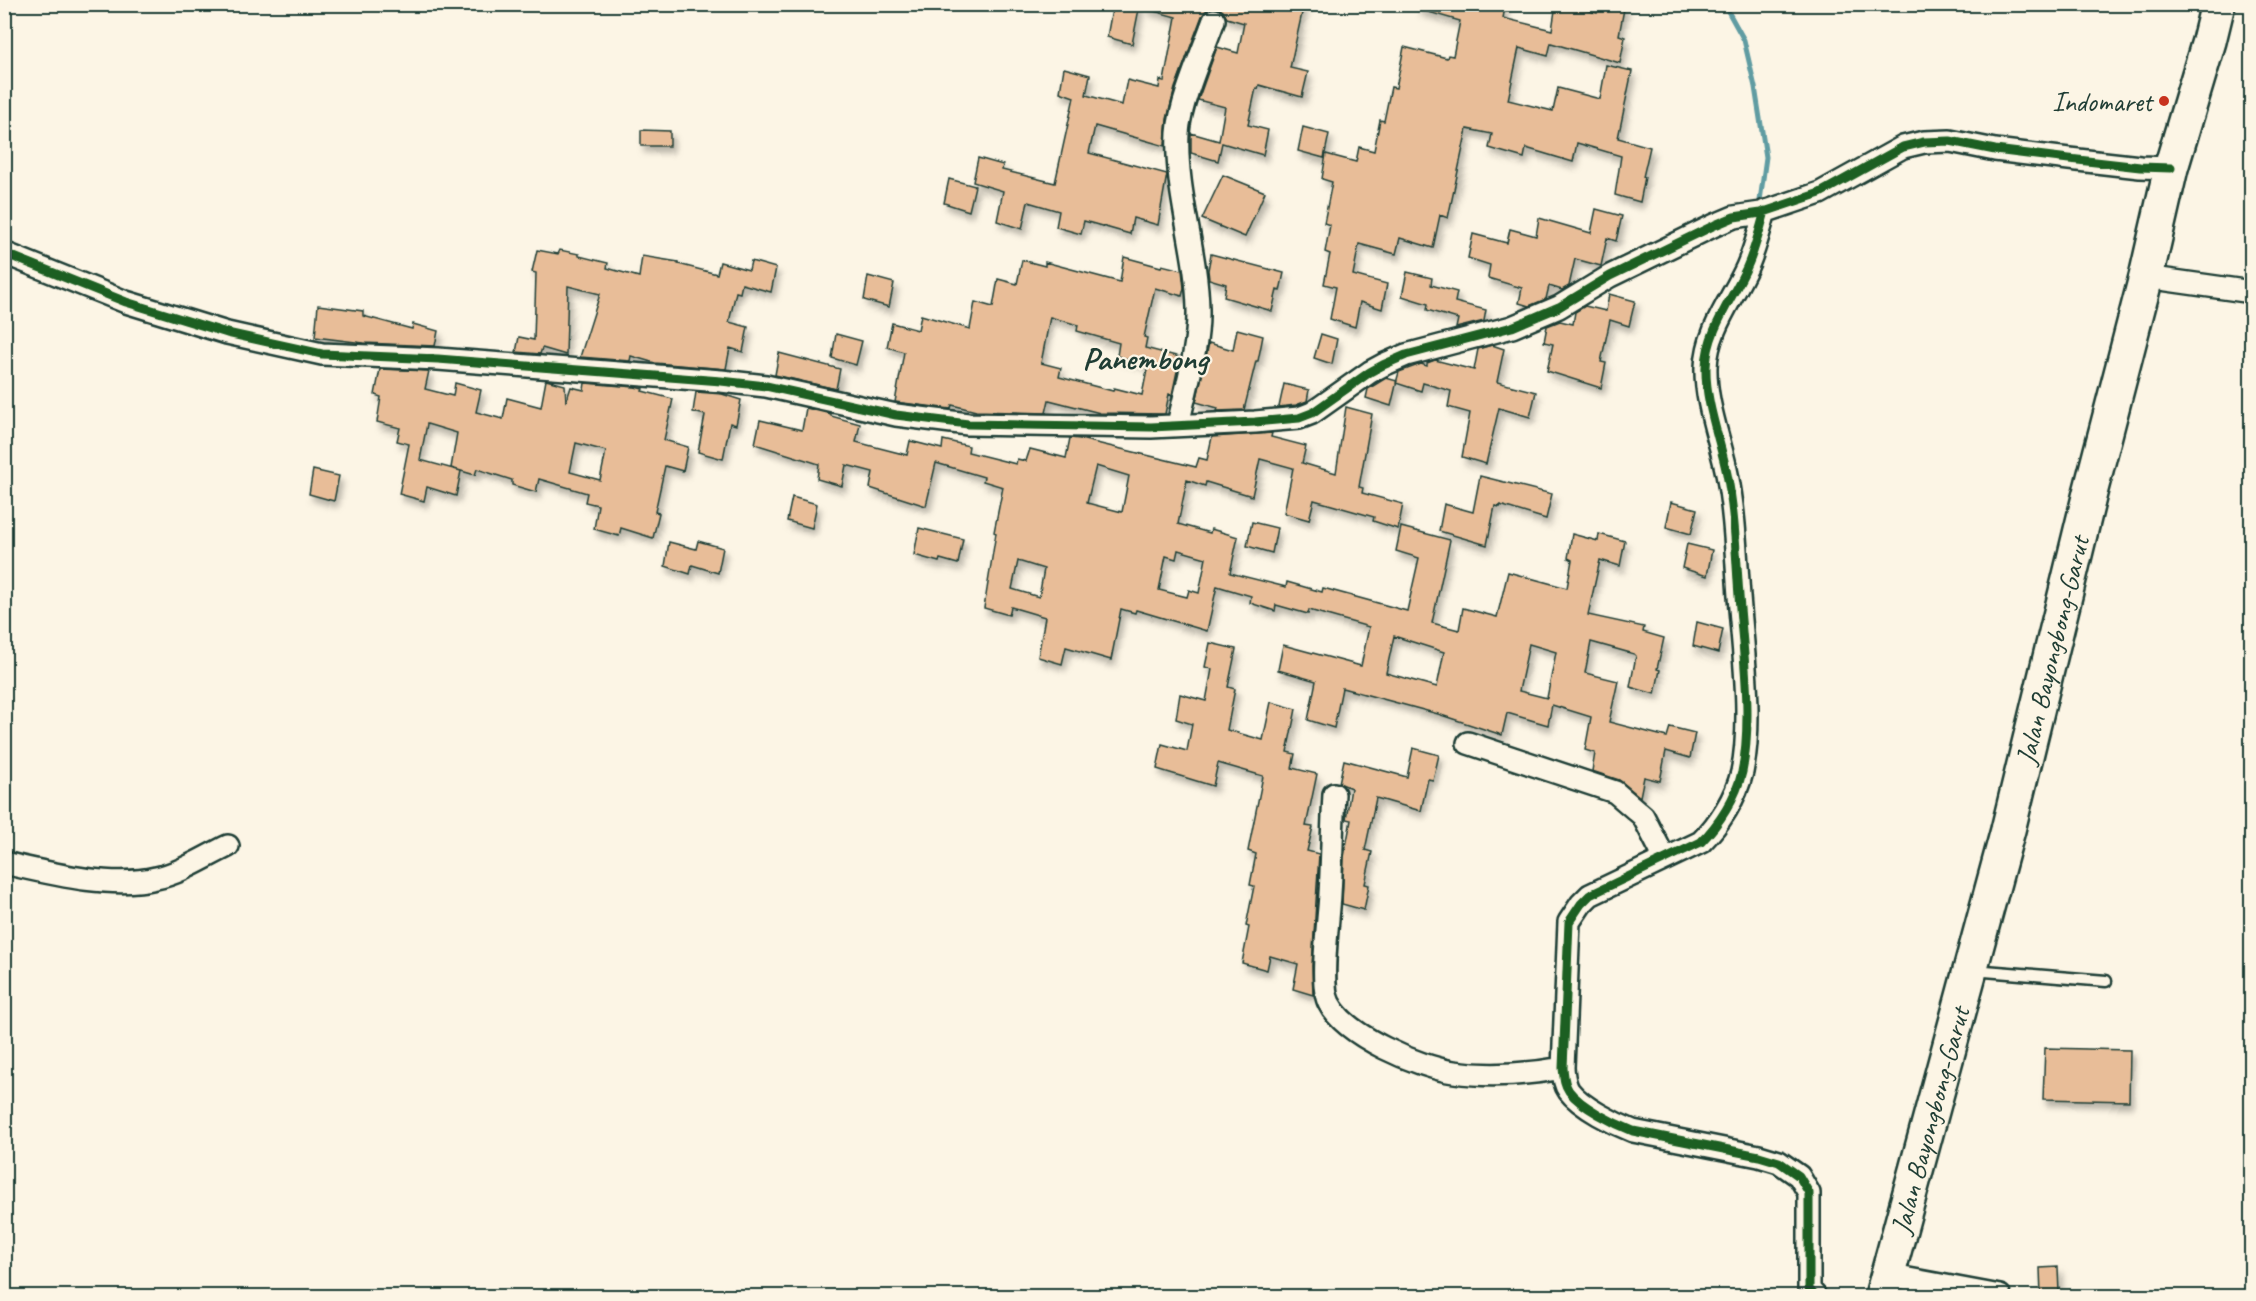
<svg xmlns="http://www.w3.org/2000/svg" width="2256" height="1301" viewBox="0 0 2256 1301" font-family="Caveat,sans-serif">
  <defs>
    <filter id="shadow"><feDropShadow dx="3.5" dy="6" stdDeviation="3" flood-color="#0004"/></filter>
  </defs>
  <rect width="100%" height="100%" fill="#fcf5e5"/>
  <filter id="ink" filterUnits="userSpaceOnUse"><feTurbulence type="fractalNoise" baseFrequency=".0167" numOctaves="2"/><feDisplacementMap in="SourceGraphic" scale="12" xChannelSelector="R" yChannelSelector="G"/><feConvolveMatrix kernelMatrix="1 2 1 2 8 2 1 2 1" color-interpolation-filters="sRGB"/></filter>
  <g filter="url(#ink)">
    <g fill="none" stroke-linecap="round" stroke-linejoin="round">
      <path stroke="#619ca2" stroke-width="5" d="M1724,4L1744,40L1755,87L1766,157L1759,208"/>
    </g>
    <path fill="#e8bd98" stroke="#1f3d34" stroke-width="1.5" fill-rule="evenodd" filter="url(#shadow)" d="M1113,4H1140L1132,44L1107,37Z
      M1146,4H1304L1290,68L1308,72L1302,97L1259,85L1258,89L1256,88L1248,125L1268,130L1263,155L1222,143L1218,161L1191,153V133L1219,141L1225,107L1198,100L1217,47L1238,53L1244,23L1227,18L1223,11L1218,8H1211L1202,16L1175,88L1167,119L1165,146L1095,126L1089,153L1167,174L1158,225L1133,218L1130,234L1084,221L1081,234L1056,227L1059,211L1028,202L1022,229L997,221L1003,191L973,182L978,158L1003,165L1002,170L1055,183L1074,97L1060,92L1064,68L1090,75L1086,95L1122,105L1127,80L1159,88L1160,80L1164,81L1176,17L1146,9Z
      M1418,4H1494L1505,8L1503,18L1552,30L1556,4H1565L1597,13L1598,4H1625L1619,35L1625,37L1620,63L1551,43L1548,56L1519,48L1508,100L1553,111L1558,88L1600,99L1606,65L1632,71L1618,138L1650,147L1643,177H1645L1640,202L1615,195L1621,156L1577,143L1573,162L1526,148L1524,158L1489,148L1492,134L1467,129L1448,218L1440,215L1433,248L1400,238L1396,254L1359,244L1353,275L1387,284L1382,309L1360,302L1355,327L1330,319L1336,287L1324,284L1330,254L1325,252L1330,225L1324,223L1332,182L1322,179L1326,154L1356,162L1359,147L1374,151L1380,120L1384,121L1391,87L1396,88L1404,47L1447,58L1448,55L1453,56L1460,21L1418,9Z
      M1303,127L1329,134L1324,158L1298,151Z
      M641,130L670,131V146H641Z
      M1223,175L1265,192L1245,237L1202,219Z
      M949,179L975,186L969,211L944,203Z
      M1596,209L1622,216L1616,241L1607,238L1601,266L1575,259L1569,286L1562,290L1549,286L1546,299L1529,306L1519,303L1522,288L1488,278L1490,265L1468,258L1473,234L1507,243L1510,229L1536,236L1539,218L1591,233Z
      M537,250L558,254L560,250L579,254V256L608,263L607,268L639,277L642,256L678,262V264L717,274L720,262L749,270L751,261L776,268L771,292L742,284L740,293L736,292L729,322L748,327L743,352L730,348L726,369L655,363L631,356L630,361L580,357L600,294L568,286L566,355L542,348L540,354L516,352L519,337L534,340L536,273L532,272Z
      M1211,254L1284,273L1280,291L1277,290L1272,311L1224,297L1226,284L1209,279L1208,270Z
      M1124,257L1161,267L1162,265L1182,270L1184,288L1182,296L1155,288L1144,337L1147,338L1145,348L1180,357L1172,395L1169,394L1165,414L1100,413L1049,400L1046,413L976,411L952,405L951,409L895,402L904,352L887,347L892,323L918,330L921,315L970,329L975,302L993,307L998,279L1017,284L1022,260L1045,266V262L1120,282ZM1050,317L1078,325L1077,331L1119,343L1117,356L1148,365L1142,395L1114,388L1113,391L1059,377L1061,368L1041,363Z
      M1407,272L1432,278L1431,285L1457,292L1455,302L1486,310L1484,321L1456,328L1458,319L1427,310L1428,304L1402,296Z
      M868,276L894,283L889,307L864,300Z
      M1609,294L1635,301L1629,326L1610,320L1601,362L1606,363L1601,388L1547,371L1553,344L1544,342L1547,326L1560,321L1573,324L1575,312L1585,306L1606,311Z
      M318,305L363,311V316L412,329L413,324L438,331L435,346L364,343L315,337Z
      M1237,329L1263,336L1258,361H1256L1244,410L1217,411L1218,408L1196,402L1209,343L1233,350Z
      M836,334L862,341L856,365L832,358Z
      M1321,334L1337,339L1332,364L1314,358Z
      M1492,345L1504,349L1497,382L1536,392L1530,417L1499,408L1486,464L1462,457L1470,413L1448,407L1451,391L1423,383L1421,391L1396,383L1399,372L1421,364L1427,366V363L1435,360L1474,370L1478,349Z
      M779,353L840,369L836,389L775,375Z
      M380,369L429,371L425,389L453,396L455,383L481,390L476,412L503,419L507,398L541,407L546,380L565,385L566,402L571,387L584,390L585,383L635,387L643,389L642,391L673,399L664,440L688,447L683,471L665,466L655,512L659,513L653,538L621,528L619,536L594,529L598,505L585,502L587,493L539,479L536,492L512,485V480L477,469L475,475L451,468L457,433L427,424L420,460L461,471L456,496L427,487L424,501L399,494L409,444L397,441L400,428L377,422L381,397L375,395ZM576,443L606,451L600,480L570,472Z
      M1386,378L1397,381L1391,406L1366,398L1368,389Z
      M1284,384L1309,390L1307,401L1296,405L1279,407Z
      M696,392L722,394L741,400L736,425L730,423L723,459L698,452L705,415L693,412Z
      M1346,407L1372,414L1359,487L1363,488L1362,493L1403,504L1398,529L1373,521L1374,517L1314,500L1309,520L1284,513L1293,468L1260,459L1252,496L1206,482L1205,486L1187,480L1178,524L1210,533L1211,529L1238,537L1230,573L1286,587L1287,582L1322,592L1323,588L1407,611L1419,558L1396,551L1401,527L1450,540L1432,623L1459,630L1463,608L1497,617L1508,572L1567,588L1572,560L1568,558L1572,534L1598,541L1599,534L1625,541L1620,566L1600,560L1588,615L1644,627L1643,632L1664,638L1657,669L1660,670L1655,694L1630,687L1636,656L1634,654L1591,642L1585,673L1618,681L1609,722L1667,737L1670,727L1695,733L1690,758L1666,751L1660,781L1644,777L1640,797L1619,780L1592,771L1595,753L1585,750L1591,717L1552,705L1548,725L1507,713L1502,735L1438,714L1342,688L1334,728L1308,720L1316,681L1278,670L1283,645L1361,666L1369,627L1309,610L1308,614L1276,605L1275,611L1250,603L1251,596L1217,586L1207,631L1136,610L1135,613L1121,609L1111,660L1066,647L1062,664L1038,657L1045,617L1011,607L1009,615L984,608L996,533L994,532L1003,487L983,481L984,477L936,463L926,506L870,488L873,472L846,465L842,486L817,479L819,464L755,444L760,420L802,430L806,408L831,414V416L860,424L856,442L907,455L910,441L942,449L943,440L969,446L968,452L1016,464L1017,459L1026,461L1030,449L1066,458L1070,438L1080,439L1196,467L1199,458L1207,460L1212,437L1272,433L1271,437L1306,446L1302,463L1336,473ZM1096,466L1129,476L1122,512L1087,503ZM1178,550L1206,558L1199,593L1189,590L1187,597L1159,590L1166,556L1176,559ZM1018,561L1044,569L1039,597L1012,589ZM1394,636L1444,652L1437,687L1386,673ZM1529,644L1556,652L1547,698L1519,691Z
      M313,470L339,476L334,501L309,494Z
      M1480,476L1552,494L1546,519L1500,505V507L1495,506L1487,545L1439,531L1444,504L1473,512Z
      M792,497L817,504L812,528L787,521Z
      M1671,502L1697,509L1691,534L1666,527Z
      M1252,522L1277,528L1272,553L1247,546Z
      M919,528L963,539L958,564L940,559L939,562L914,555Z
      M698,541L723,548L718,573L692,565L690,574L665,566L669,542L696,549Z
      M1687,544L1712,550L1707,576L1682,568Z
      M1697,622L1723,629L1718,653L1693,646Z
      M1210,643L1236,649L1228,687L1235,689L1227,730L1263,740L1271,702L1296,709L1287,752L1295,754L1292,768L1317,774L1306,826L1313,827L1307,851L1319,854L1312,966L1313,995L1293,989L1298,964L1270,956L1267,970L1242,963L1249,927L1246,926L1254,886L1250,885L1256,854L1248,851L1263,776L1218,763L1213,786L1157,769L1162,744L1187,751L1192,724L1176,719L1180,694L1206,701L1212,669L1205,667Z
      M1413,748L1439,755L1433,780L1428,779L1421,811L1376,798L1365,850L1372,852L1365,884L1369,885L1364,910L1342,904L1344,857L1351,820L1346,819L1351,788L1339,783L1344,760L1407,777Z
      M2045,1048L2130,1050L2129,1101L2043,1099Z
      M2058,1267L2059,1294L2041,1295L2040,1268Z"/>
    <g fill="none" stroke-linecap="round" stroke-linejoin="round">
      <defs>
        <path id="lane" d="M1973,970L2106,981"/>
        <path id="street" d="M1765,211C1760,230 1755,249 1747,267C1732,300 1707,330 1706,367C1705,402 1720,439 1727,474C1735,514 1736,555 1739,596C1743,651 1753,719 1742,772C1736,798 1719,824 1701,842L1590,895L1581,904L1569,922L1563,1068C1564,1077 1564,1084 1569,1091C1581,1107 1615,1124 1633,1131L1759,1156L1779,1162L1799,1176L1809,1193V1289L1815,1296
          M4,253L126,302L227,333L322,354L438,359L721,381L766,386L896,415L968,424L1151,427L1255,422L1299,418L1312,413L1370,372L1383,365L1406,355L1512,327L1559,307L1610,276L1715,225L1734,217L1761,213L1820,193L1903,147L1924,142L1950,141L1995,150L2069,159L2140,167L2171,168
          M2146,277L2252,292
          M1178,425C1186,388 1199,347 1198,309C1197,250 1175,192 1178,133C1180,102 1203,51 1214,20
          M1468,743L1615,792L1643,816L1665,859
          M1334,794C1332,828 1332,861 1330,894C1329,919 1319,984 1329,1003C1345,1036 1419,1067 1454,1072C1488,1077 1529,1074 1563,1068
          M4,863C49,873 111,889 156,878C181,873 205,857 228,846
          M1887,1275L2000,1296"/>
        <g id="primary">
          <path id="s1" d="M1882,1296L2008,830L2090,493L2146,277L2171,168L2209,41L2218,4"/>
        </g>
      </defs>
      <use href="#lane" stroke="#1f3d34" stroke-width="15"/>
      <use href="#street" stroke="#1f3d34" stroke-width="26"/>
      <use href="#primary" stroke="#1f3d34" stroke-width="38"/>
      <use href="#lane" stroke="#fcf5e5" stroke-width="10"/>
      <use href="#street" stroke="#fcf5e5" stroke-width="21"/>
      <use href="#primary" stroke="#fcf5e5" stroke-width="33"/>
      <defs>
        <path id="cycleway" d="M1765,211C1760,230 1755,249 1747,267C1732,300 1707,330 1706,367C1705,402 1720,439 1727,474C1735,514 1736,555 1739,596C1743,651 1753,719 1742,772C1736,798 1719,824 1701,842L1590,895L1581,904L1569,922L1563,1068C1564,1077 1564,1084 1569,1091C1581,1107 1615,1124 1633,1131L1759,1156L1779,1162L1799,1176L1809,1193V1289L1815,1296
          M4,253L126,302L227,333L322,354L438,359L721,381L766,386L896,415L968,424L1151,427L1255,422L1299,418L1312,413L1370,372L1383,365L1406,355L1512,327L1559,307L1610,276L1715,225L1734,217L1761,213L1820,193L1903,147L1924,142L1950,141L1995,150L2069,159L2140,167L2171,168"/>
      </defs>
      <use href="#cycleway" stroke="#fcf5e5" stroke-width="13"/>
      <use href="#cycleway" stroke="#1b5e20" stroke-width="9"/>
    </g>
  </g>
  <circle fill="#c8321e" stroke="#fcf5e5" stroke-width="2" cx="2164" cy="101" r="6"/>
  <g text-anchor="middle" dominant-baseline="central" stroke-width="4.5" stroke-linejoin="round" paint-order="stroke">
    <g font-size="28" fill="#1f3d34" stroke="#fcf5e5" text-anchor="end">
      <text x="2152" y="101">Indomaret</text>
    </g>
    <g font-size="28" fill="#1f3d34" stroke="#fcf5e5">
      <text stroke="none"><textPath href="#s1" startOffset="668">Jalan Bayongbong-Garut</textPath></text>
      <text stroke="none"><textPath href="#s1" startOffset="182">Jalan Bayongbong-Garut</textPath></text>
    </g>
    <g font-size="32" font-weight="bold" fill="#1f3d34" stroke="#fcf5e5">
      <text x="1145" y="358">Panembong</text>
    </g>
  </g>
  <rect width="2256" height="1301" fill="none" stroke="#fcf5e5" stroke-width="24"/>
  <rect x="12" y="12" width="2232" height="1277" fill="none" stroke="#1f3d34" stroke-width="2" filter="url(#ink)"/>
</svg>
